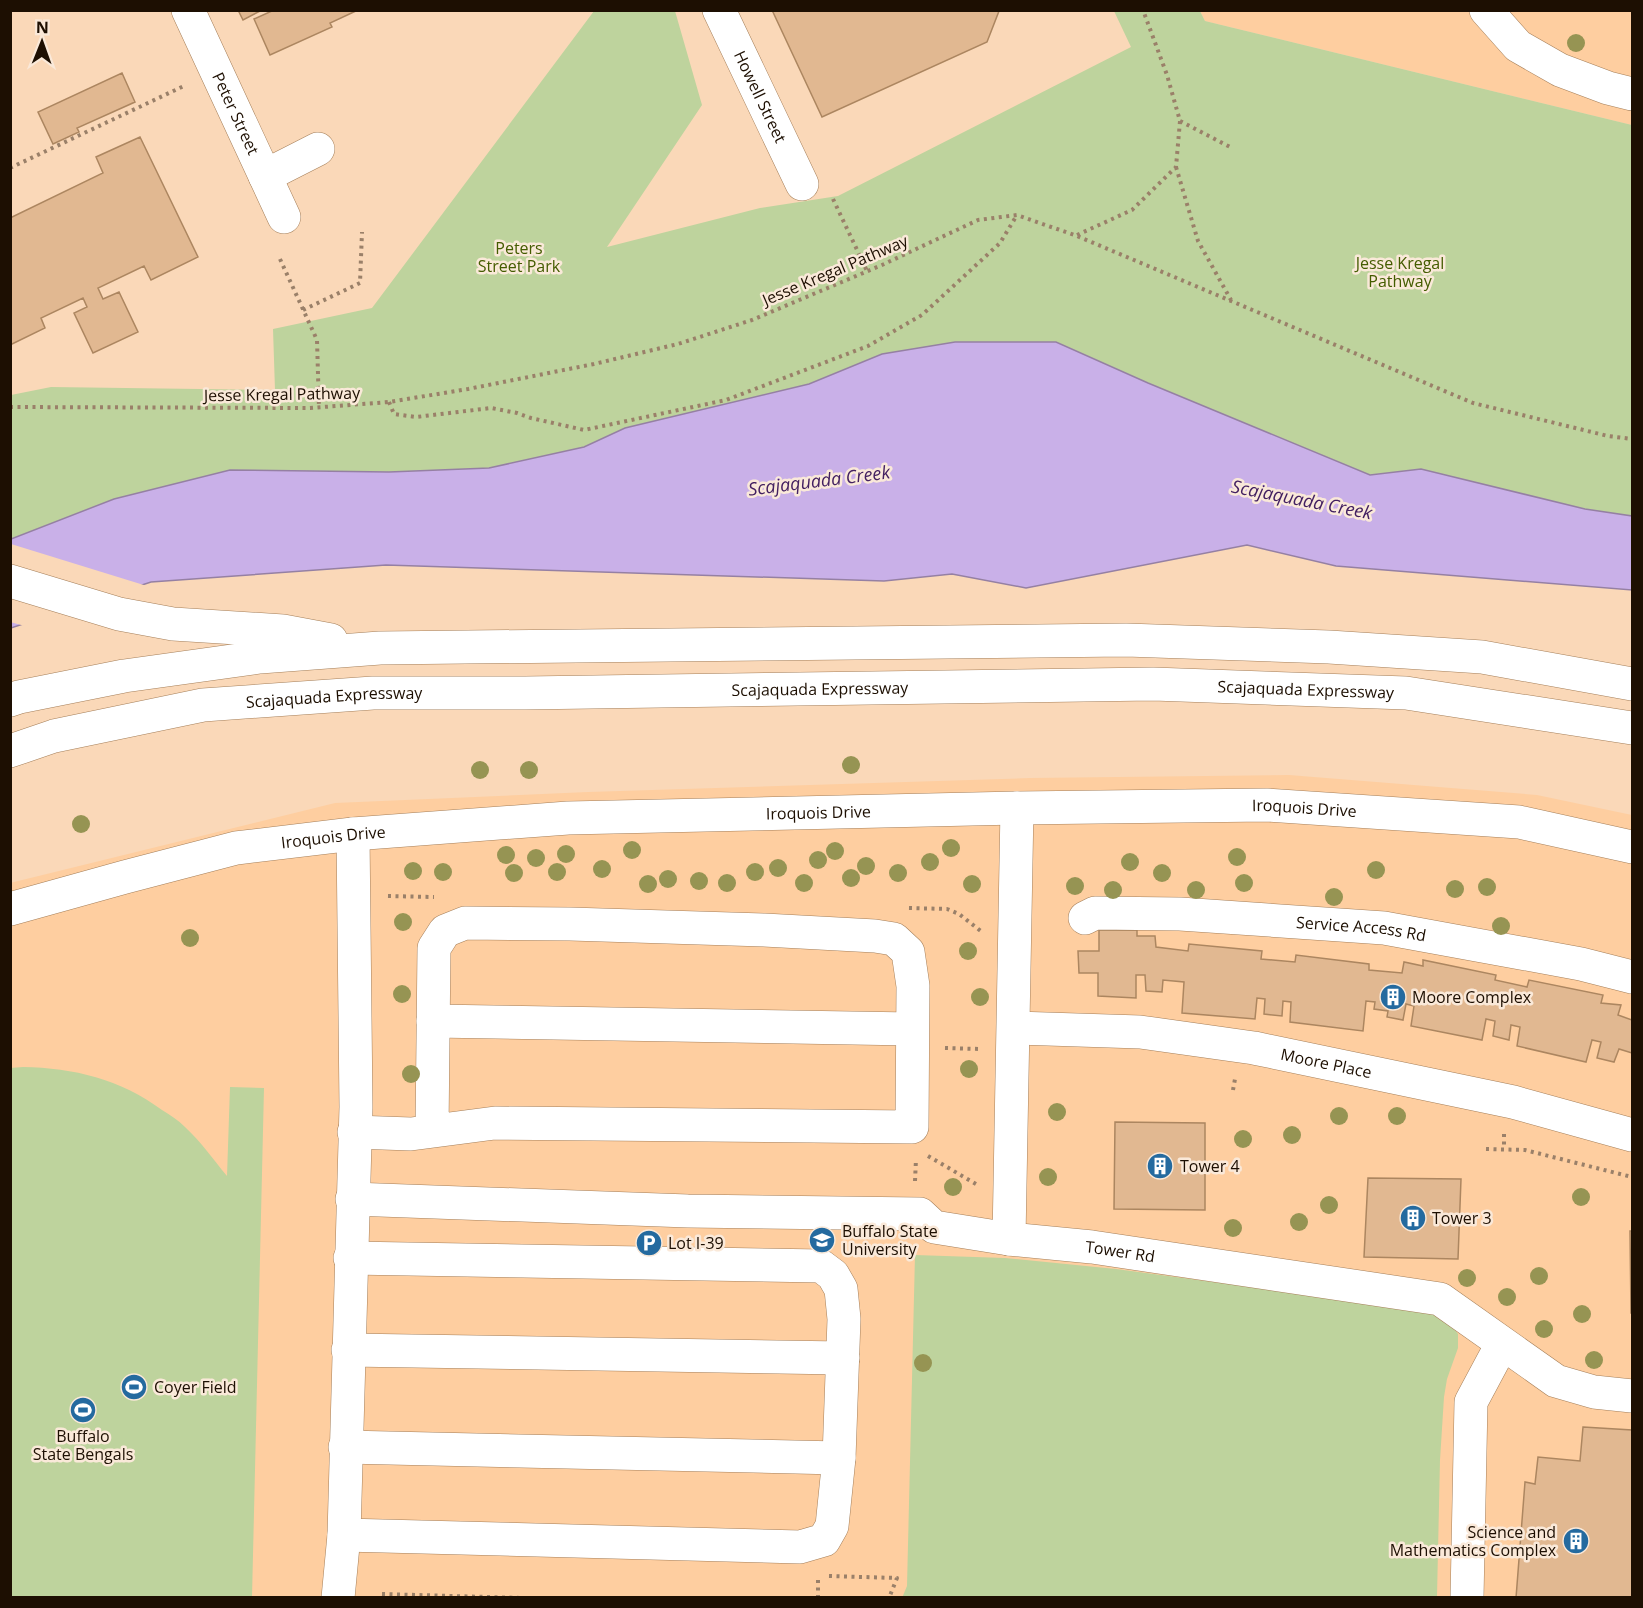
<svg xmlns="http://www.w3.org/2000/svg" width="1643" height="1608" viewBox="0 0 1643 1608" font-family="'Open Sans',sans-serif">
  <rect width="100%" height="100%" fill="#fad8b8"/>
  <path fill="#fecea0" d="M1200,11H1632V125L1205,21Z
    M1289,775L1537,795L1632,815V1597H11L10,883L335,803L588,792L1030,778Z"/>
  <path fill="#bed39d" d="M594,11H675L702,105L607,247L760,208L838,196L1131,47L1114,11H1200L1205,21L1632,125V516L1585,509L1421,469L1370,475L1148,383L1056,342L908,350L882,354L809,384L625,428L584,447L489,468L389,472L230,470L114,499L11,539V395L51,387L275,390L273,329L372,308Z
    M23,1067C74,1068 120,1079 162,1110C170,1115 178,1120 185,1127C201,1142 213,1159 227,1176L230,1087L264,1088L252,1597H11L10,1068Z
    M915,1255L1005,1258L1116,1269L1213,1282L1429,1309L1450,1323L1458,1334V1348L1447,1379L1444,1397L1440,1460L1437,1597L902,1598L907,1586Z"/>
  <path fill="#c9b0e8" stroke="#9580a3" stroke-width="1.5" d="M955,342H1056L1148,383L1370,475L1421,469L1585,509L1632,516V590L1336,566L1247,545L1026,588L952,574L884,581L386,565L151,582L11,628V539L114,499L230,470L389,472L489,468L584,447L625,428L809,384L882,354Z"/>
  <path fill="#fad8b8" d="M11,544L147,586L25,626L10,622Z"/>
  <path fill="#e1b891" stroke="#ac8660" stroke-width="1.5" d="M238,10H262L243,20Z
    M274,10H358L330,23L332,27L270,55L254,19Z
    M772,10H999V11L987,42L822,117Z
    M122,73L135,102L77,128L79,132L53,144L38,112Z
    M140,137L198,257L151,280L144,266L98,288L103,299L119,292L138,332L93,353L74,313L87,307L83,298L41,318L45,328L10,345V218L103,173L96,157Z
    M1099,930H1137V936H1155L1156,947L1188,951L1189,944L1262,951L1261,959L1295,962L1296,955L1369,964V970L1402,973L1404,962L1423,966V960L1496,975L1495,980L1527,987L1529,980L1603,995L1601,1003L1621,1005L1618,1015L1632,1020V1053L1619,1049L1614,1062L1597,1058L1601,1042L1592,1040L1586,1062L1517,1046L1520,1027L1511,1025L1509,1040L1493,1036L1495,1021L1486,1019L1482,1040L1411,1026L1414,1006L1406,1004L1403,1020L1387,1017L1388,1011L1374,1009L1375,1002L1366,1001L1363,1031L1290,1022L1291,1002L1283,1001L1282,1016L1264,1014L1265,999L1257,998L1255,1019L1182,1013L1184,982L1163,980L1162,992L1146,991L1145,975H1136V998L1098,996V973H1079L1078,951H1099Z
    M1115,1122L1205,1123V1210L1114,1209Z
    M1368,1178L1461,1179L1458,1259L1364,1257Z
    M1630,1231H1632V1313H1631Z
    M1583,1427L1632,1430V1598H1516L1525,1482L1535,1484L1538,1457L1580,1461Z"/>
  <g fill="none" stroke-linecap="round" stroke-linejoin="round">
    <defs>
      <g id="minor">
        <path id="s1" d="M188,10L284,217"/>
        <path id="s2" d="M719,10L802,184"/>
        <path d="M1486,10L1518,46L1560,70L1608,88L1632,94"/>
        <path d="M265,176L318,149"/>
        <path id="s3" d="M1017,808L1009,1239L1092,1247L1440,1299L1556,1381L1594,1392L1632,1396"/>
        <path id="s4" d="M10,909L125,877L236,848L353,834L568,818L1017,808L1267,805L1519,822L1632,847"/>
        <path id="s5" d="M1085,918L1095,913L1180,914L1384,928L1581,964L1632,977"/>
        <path d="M433,1021L912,1029"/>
        <path id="s6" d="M1014,1028L1140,1032L1254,1048L1513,1102L1632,1135"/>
        <path d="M354,1132L411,1134L495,1123L912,1127L913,986L908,952L894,939L875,936L764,930L570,924L465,923L445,931L434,948L432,1131"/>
        <path d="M352,1199L688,1211L920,1214L934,1227L1009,1239"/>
        <path d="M348,1350L843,1358"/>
        <path d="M345,1447L839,1458"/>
        <path d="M344,1535L800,1547L824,1540L832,1526L839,1458L844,1319L841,1289L833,1275L821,1266L350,1258"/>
        <path d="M338,1598L344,1535L356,1107L353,834"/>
        <path d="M1467,1598L1471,1402L1502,1344"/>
      </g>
      <g id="highway">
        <path d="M10,581L119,614L173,624L283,631L331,640"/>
        <path d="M10,700L19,697L124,676L260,657L380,648L1126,640L1329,647L1482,657L1632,684"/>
        <path id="s7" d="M10,751L54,736L203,705L373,693H525L1153,684L1406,693L1632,728"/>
      </g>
    </defs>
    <use href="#minor" stroke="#a57f59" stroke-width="34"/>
    <use href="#highway" stroke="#a57f59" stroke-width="34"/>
    <path stroke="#9a8069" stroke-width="4" stroke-dasharray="3 4.5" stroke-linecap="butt" d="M1180,121L1232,148
      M1176,167L1198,241L1231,300
      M10,168L186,85
      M833,199L867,271
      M1077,235L1132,210L1176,167L1180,121L1167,75L1143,10
      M280,259L317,340L319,408
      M303,310L360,283L362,232
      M389,402L394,414L416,417L491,408L517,413L531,418L584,430L726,400L868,346L922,315L1000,243L1017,215
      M10,407L310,408L389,402L468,389L594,364L678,344L752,320L882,265L978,220L1017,215L1077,236L1473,403L1608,436L1632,439
      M388,896L434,897
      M909,908L947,909L959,914L982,932
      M945,1048L980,1049
      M1233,1090L1235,1079
      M1504,1134V1149
      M1486,1149L1525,1150L1632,1177
      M928,1156L976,1184
      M915,1181L916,1159
      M829,1576L897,1578L889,1598
      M382,1594L523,1598
      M818,1598V1576"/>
    <use href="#minor" stroke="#fff" stroke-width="33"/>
    <use href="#highway" stroke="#fff" stroke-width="33"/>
  </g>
  <g fill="#969453">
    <circle cx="1576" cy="43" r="9"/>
    <circle cx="851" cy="765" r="9"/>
    <circle cx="480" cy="770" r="9"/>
    <circle cx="529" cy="770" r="9"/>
    <circle cx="81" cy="824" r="9"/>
    <circle cx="951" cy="848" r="9"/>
    <circle cx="632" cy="850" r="9"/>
    <circle cx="835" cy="851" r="9"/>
    <circle cx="566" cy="854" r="9"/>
    <circle cx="506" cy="855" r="9"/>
    <circle cx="1237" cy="857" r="9"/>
    <circle cx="536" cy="858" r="9"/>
    <circle cx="818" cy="860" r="9"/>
    <circle cx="930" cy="862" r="9"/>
    <circle cx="1130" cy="862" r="9"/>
    <circle cx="866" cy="866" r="9"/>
    <circle cx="778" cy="868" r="9"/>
    <circle cx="602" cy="869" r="9"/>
    <circle cx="1376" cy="870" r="9"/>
    <circle cx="413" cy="871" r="9"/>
    <circle cx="443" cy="872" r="9"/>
    <circle cx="557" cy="872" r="9"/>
    <circle cx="755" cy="872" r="9"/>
    <circle cx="514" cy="873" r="9"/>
    <circle cx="898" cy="873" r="9"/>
    <circle cx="1162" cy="873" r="9"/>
    <circle cx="851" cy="878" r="9"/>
    <circle cx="668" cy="879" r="9"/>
    <circle cx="699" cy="881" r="9"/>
    <circle cx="727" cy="883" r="9"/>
    <circle cx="804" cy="883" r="9"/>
    <circle cx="1244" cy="883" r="9"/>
    <circle cx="648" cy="884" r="9"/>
    <circle cx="972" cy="884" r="9"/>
    <circle cx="1075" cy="886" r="9"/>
    <circle cx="1487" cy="887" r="9"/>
    <circle cx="1455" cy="889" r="9"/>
    <circle cx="1113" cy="890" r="9"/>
    <circle cx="1196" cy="890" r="9"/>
    <circle cx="1334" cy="897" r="9"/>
    <circle cx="403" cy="922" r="9"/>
    <circle cx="1501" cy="926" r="9"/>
    <circle cx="190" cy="938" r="9"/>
    <circle cx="968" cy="951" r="9"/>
    <circle cx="402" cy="994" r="9"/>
    <circle cx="980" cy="997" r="9"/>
    <circle cx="969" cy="1069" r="9"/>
    <circle cx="411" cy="1074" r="9"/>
    <circle cx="1057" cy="1112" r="9"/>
    <circle cx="1339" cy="1116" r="9"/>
    <circle cx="1397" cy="1116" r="9"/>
    <circle cx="1292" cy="1135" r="9"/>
    <circle cx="1243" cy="1139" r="9"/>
    <circle cx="1048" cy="1177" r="9"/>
    <circle cx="953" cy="1187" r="9"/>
    <circle cx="1581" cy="1197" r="9"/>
    <circle cx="1329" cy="1205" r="9"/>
    <circle cx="1299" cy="1222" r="9"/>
    <circle cx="1233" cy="1228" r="9"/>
    <circle cx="1539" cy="1276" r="9"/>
    <circle cx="1467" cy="1278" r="9"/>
    <circle cx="1507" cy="1297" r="9"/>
    <circle cx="1582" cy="1314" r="9"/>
    <circle cx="1544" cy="1329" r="9"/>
    <circle cx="1594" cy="1360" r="9"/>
    <circle cx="923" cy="1363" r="9"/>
  </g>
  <defs>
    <symbol id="building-disc" viewBox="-11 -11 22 22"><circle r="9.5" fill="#246a9f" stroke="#fae9d9"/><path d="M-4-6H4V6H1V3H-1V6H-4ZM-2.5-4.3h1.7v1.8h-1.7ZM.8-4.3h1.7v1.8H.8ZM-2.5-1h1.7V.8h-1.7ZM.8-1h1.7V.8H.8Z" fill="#fff"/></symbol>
    <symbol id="university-disc" viewBox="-11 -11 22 22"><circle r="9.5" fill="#246a9f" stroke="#fae9d9"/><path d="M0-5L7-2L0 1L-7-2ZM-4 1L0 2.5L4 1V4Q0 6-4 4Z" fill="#fff"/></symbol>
    <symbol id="parking-disc" viewBox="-11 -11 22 22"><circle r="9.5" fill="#246a9f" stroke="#fae9d9"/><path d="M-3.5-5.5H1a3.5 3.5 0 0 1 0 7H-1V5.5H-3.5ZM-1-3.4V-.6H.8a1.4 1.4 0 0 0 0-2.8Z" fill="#fff"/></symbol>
    <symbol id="stadium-disc" viewBox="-11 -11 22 22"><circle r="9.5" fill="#246a9f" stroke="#fae9d9"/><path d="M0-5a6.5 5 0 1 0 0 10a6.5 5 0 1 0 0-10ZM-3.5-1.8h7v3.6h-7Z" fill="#fff"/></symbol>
  </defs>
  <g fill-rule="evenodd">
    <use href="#building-disc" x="1378" y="982" width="30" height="30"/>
    <use href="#building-disc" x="1145" y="1151" width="30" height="30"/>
    <use href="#building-disc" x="1398" y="1203" width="30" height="30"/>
    <use href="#university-disc" x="807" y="1225" width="30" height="30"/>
    <use href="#parking-disc" x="634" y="1228" width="30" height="30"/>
    <use href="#stadium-disc" x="119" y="1372" width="30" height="30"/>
    <use href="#stadium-disc" x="68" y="1395" width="30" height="30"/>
    <use href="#building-disc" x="1561" y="1526" width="30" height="30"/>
  </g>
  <g text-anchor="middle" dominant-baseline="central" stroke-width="5" stroke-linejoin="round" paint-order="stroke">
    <g font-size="16" fill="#1d0f02" stroke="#fae9d9">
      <text stroke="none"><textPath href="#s2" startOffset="96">Howell Street</textPath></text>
      <text stroke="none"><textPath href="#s1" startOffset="114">Peter Street</textPath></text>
      <text transform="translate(835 270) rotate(-23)">Jesse Kregal Pathway</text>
      <text transform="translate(282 394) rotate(-1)">Jesse Kregal Pathway</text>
      <text stroke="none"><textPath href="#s7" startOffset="816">Scajaquada Expressway</textPath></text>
      <text stroke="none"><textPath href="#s7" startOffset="1302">Scajaquada Expressway</textPath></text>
      <text stroke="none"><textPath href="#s7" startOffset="330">Scajaquada Expressway</textPath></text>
      <text stroke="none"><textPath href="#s4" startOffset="1304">Iroquois Drive</textPath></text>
      <text stroke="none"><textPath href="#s4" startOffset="818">Iroquois Drive</textPath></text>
      <text stroke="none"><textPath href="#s4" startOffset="332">Iroquois Drive</textPath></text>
      <text stroke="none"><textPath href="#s5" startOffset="278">Service Access Rd</textPath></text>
      <text stroke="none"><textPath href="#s6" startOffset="315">Moore Place</textPath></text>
      <text stroke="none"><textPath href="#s3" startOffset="543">Tower Rd</textPath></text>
    </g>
    <g font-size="16" fill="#445c00" stroke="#fae9d9">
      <text x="519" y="248">Peters<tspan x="519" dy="18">Street Park</tspan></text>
      <text x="1400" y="263">Jesse Kregal<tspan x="1400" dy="18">Pathway</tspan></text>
    </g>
    <g font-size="16" fill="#1d0f02" stroke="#fae9d9" text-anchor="start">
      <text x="1412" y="997">Moore Complex</text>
      <text x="1180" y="1166">Tower 4</text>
      <text x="1432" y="1218">Tower 3</text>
      <text x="842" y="1231">Buffalo State<tspan x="842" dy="18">University</tspan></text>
      <text x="668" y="1243">Lot I-39</text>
      <text x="154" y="1387">Coyer Field</text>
      <text x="83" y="1436" text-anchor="middle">Buffalo<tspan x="83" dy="18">State Bengals</tspan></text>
      <text x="1556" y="1532" text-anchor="end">Science and<tspan x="1556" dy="18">Mathematics Complex</tspan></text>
    </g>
    <g font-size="18" font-style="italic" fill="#432061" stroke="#fae9d9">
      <text transform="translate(819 480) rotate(-7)">Scajaquada Creek</text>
      <text transform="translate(1302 499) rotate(11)">Scajaquada Creek</text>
    </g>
  </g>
  <rect width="1643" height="1608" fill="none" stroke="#1d0f02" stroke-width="24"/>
  <g transform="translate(42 42) rotate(1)" stroke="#fae9d9" stroke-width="4.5" paint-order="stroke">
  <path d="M0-4.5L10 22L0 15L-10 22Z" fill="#1d0f02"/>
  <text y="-9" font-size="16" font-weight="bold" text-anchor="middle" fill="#1d0f02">N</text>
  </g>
</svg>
